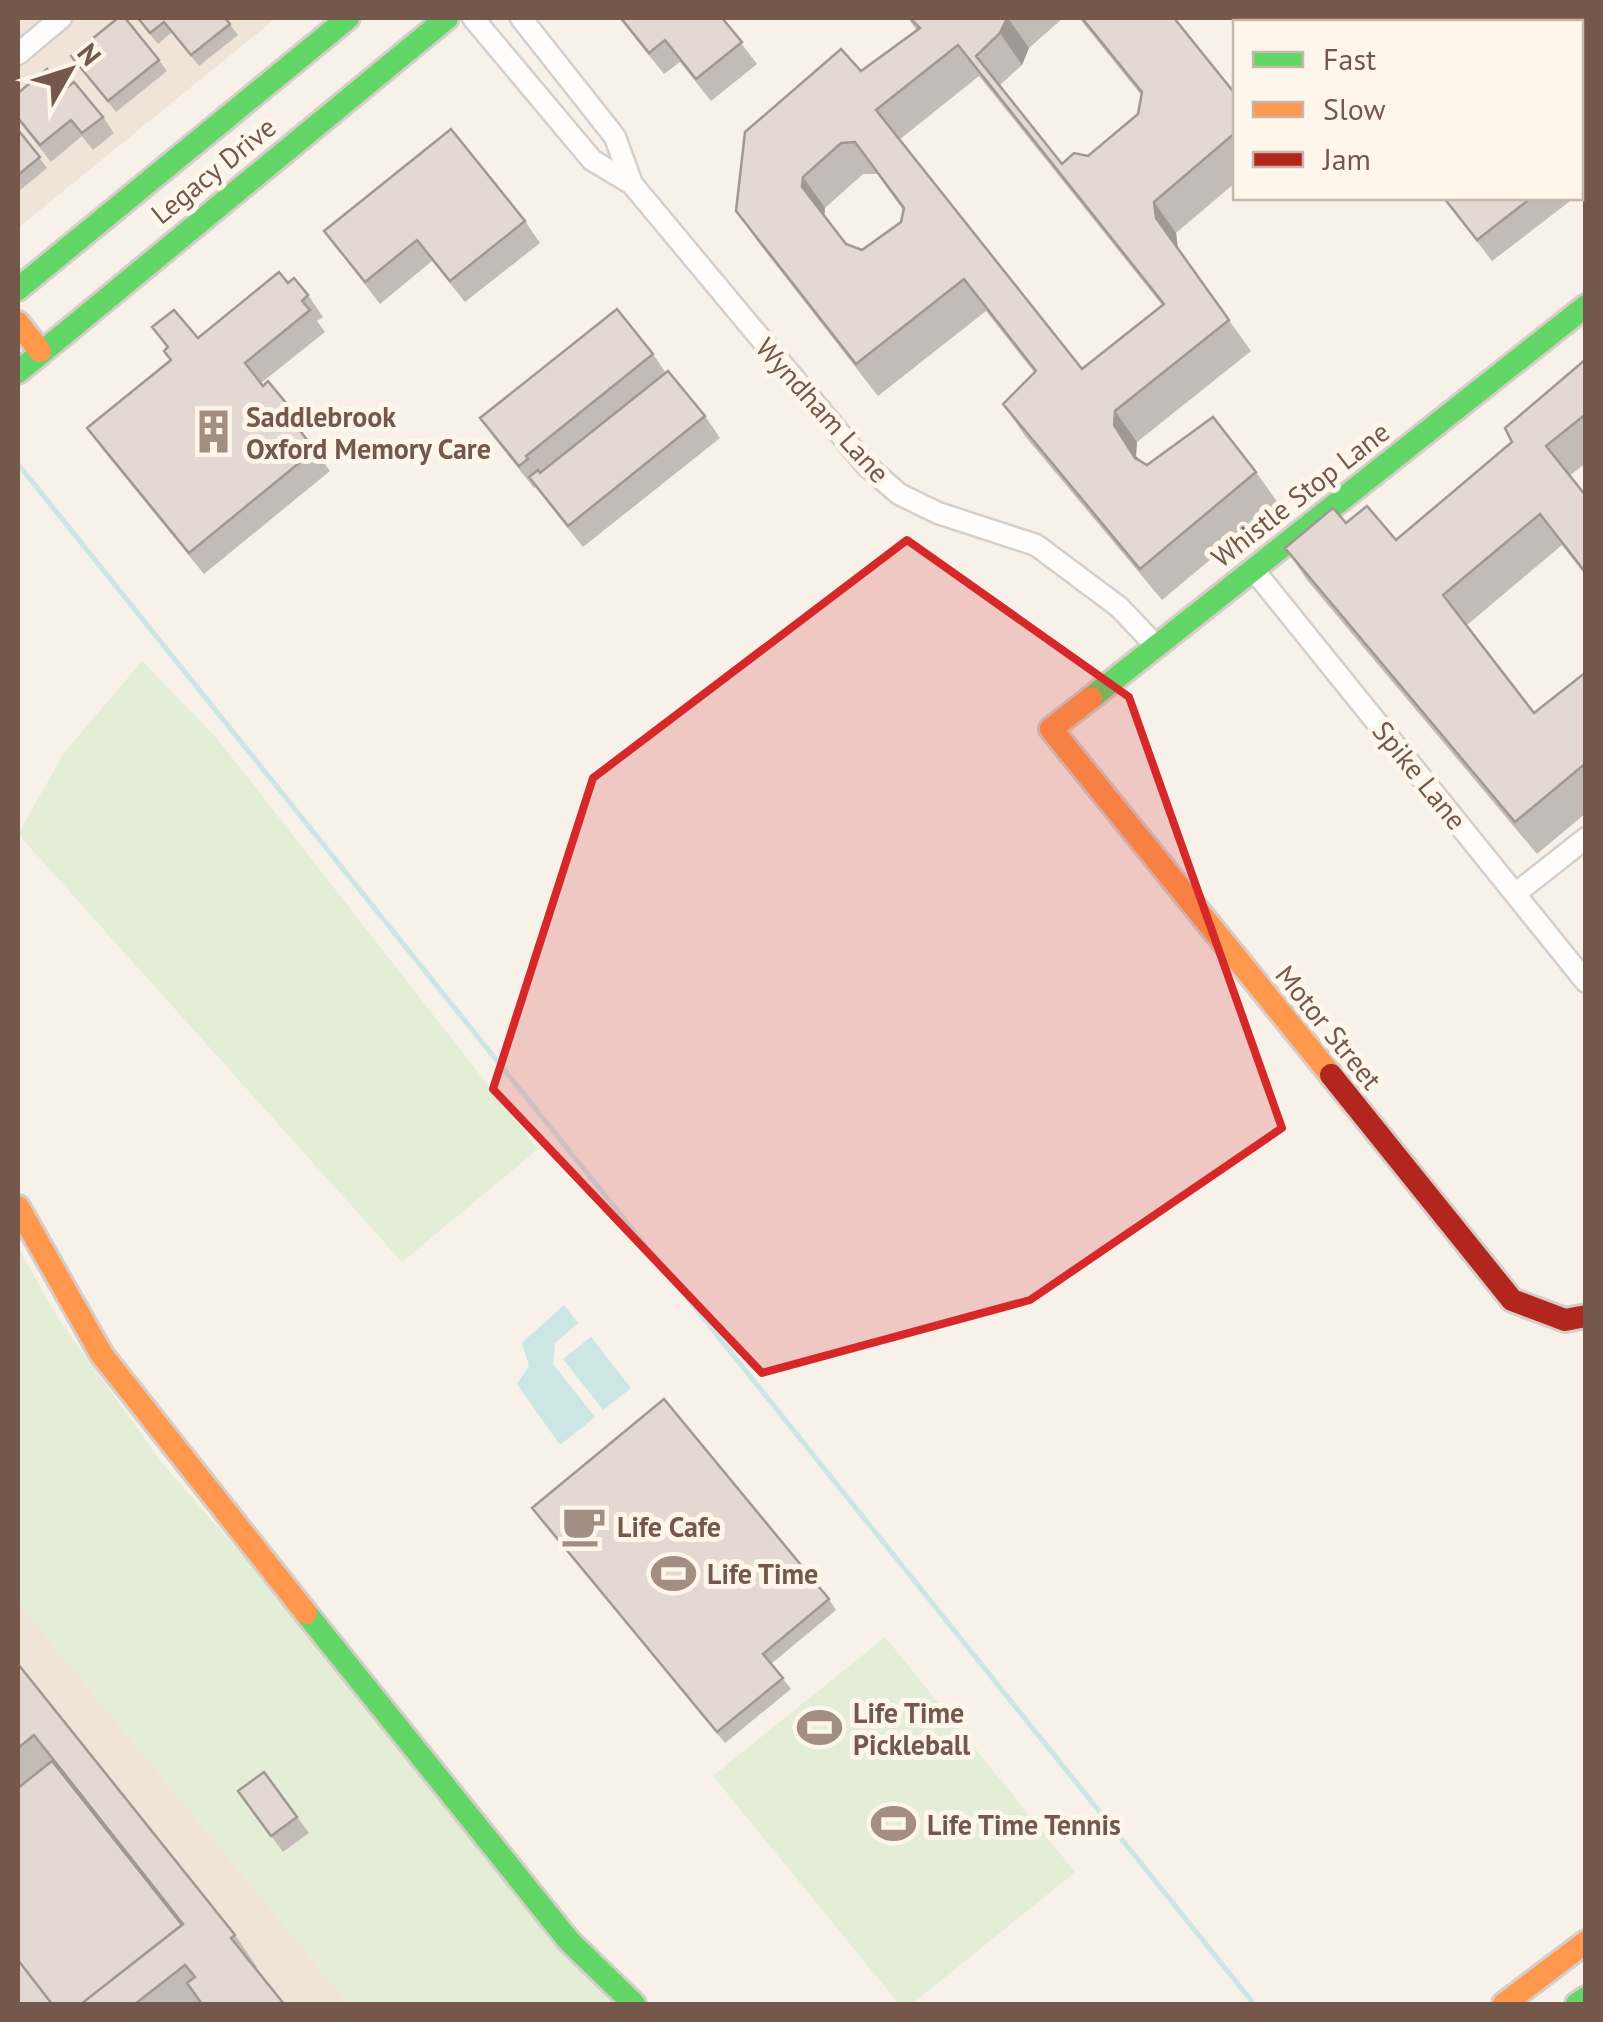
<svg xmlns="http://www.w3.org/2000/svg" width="1603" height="2022" viewBox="0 0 1603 2022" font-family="'PT Sans',sans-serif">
  <rect width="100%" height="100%" fill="#f7f1ea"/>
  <path fill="#f0e3d8" d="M18,18H276L18,228Z
    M18,1602L349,2004H18Z"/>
  <path fill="#e4edd5" d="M142,661L216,737L538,1149L402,1262L18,834L64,753Z
    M18,1247L59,1320L163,1464L631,2004H349L18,1602Z
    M885,1637L1075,1872L912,2004H899L713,1776Z"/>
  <path fill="#cce6e6" d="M564,1305L578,1323L555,1343L553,1364L595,1417L560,1445L517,1384L529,1366L522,1343Z
    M591,1337L631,1388L603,1410L563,1359Z"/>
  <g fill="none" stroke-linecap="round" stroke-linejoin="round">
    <path stroke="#cce6e6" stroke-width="5" d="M18,464L1254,2004"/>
    <defs>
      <path id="street" d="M473,18L592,160L632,184
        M521,18L615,137L632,184L866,465L899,494L938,513L1036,545L1119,607L1156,646
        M18,54L61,18
        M1253,569L1586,982
        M1515,894L1586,838"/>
      <path id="fast" d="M18,289L348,18
        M18,372L447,18
        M1091,698L1586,306
        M306,1613L569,1941L634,2004
        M1577,2004L1586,1998"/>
      <path id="slow" d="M18,323L40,351
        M1091,698L1051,729L1331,1075
        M18,1207L102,1355L306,1613
        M1504,2004L1586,1942"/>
      <path id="jam" d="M1331,1075L1512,1300L1565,1320L1586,1316"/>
    </defs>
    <use href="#street" stroke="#d6cec9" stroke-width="25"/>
    <use href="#fast" stroke="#d6cec6" stroke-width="28"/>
    <use href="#slow" stroke="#d6cec6" stroke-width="28"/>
    <use href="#jam" stroke="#d6cec6" stroke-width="28"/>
    <use href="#street" stroke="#fefdfc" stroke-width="20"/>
    <use href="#fast" stroke="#63d668" stroke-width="22"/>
    <use href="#slow" stroke="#ff974d" stroke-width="22"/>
    <use href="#jam" stroke="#b3261e" stroke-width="22"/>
  </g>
  <path fill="#c3bbb5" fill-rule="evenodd" d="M137,18H225L238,35L199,66L172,32L158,44Z
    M619,18H722L757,64L711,101L680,62L664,74Z
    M908,18H1063L1029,48L1022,65L1000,85L1062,164L1088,156L1138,114L1142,96L1079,18H1174L1236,95V182L1176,233L1178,249L1251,351L1137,442L1136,456L1147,465L1256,472L1278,503L1162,600L1025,436L1003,404L1034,372L986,311L878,396L758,242L736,211L917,31ZM979,76L1162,305L1082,369L899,140ZM863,174H877L903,210L901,222L862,250L846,244L824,216L825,208Z
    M1315,18H1579L1573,22H1309Z
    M71,56L159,60L167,71L116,112Z
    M1586,82V189L1580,193V85Z
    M64,90L103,117L114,133L93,150L82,136L51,162L18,120V93Z
    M18,130L47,168L18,192Z
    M1444,198H1574L1492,261Z
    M525,221L540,243L465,302L432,261L380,304L324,231Z
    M288,283L308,295L323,317L317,321L325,332L261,383L291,409L306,430L302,433L330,471L204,574L102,449L87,428L170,360L167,348L152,327L198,338Z
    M653,354L666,373L705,416L720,438L583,547L535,487L534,488L495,439L480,418Z
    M1586,359V463L1569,476L1586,496V576L1562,545L1467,625L1534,713L1586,672V813L1537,854L1307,580L1285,548L1346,523L1396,540L1512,442Z
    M532,1508L829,1599L836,1610L771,1664L791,1689L725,1743Z
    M18,1664L235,1935L257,1967L196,2004H18Z
    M264,1772L309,1833L283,1852L238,1791Z"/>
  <path fill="#9f9893" d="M1008,18L1029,48L1022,65L1000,33Z
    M803,177L825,208L824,218L802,187Z
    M1154,202L1176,233L1178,249L1156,218Z
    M1115,411L1137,442L1136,456L1157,489L1114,425Z"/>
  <path fill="#e3d9d2" stroke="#9f9893" stroke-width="2.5" fill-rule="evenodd" d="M118,18H125L159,60L108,101L71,56Z
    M138,18H225L230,24L191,55L164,22L150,33Z
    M621,18H722L742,42L696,79L665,40L649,53Z
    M910,18H1007L1000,33L976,56L1062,164L1074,153L1088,156L1138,114L1142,92L1082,18H1174L1236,95V132L1154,202L1156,218L1229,320L1115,411L1114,425L1135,458L1147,465L1213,417L1256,472L1140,569L1003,404L1036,371L964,279L856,364L736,211L745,132L841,49L861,71L920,28ZM958,45L1164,304L1082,369L876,110ZM855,142L904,208L901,222L862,250L846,244L802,187L803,177L841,143Z
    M1315,18H1408L1401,22H1309Z
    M1446,18H1538L1532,22H1440Z
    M47,69L64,90L74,82L103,117L82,133L71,120L40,145L18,118V93Z
    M1586,82V156L1580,160V85Z
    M451,129L525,221L450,281L417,240L365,282L324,231Z
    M18,130L40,157L18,175Z
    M1444,198H1531L1477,240Z
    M279,272L288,283L294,278L308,295L302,301L310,310L245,363L263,386L268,381L291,409L286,413L315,450L189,553L87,428L171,360L164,351L168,347L152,327L174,310L198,338Z
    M617,309L653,354L526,456L528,459L519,466L480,418Z
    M1586,359V414L1546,446L1586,496V573L1540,514L1443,595L1534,713L1586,672V763L1515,822L1285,548L1333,508L1346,523L1367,506L1396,540L1512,442L1505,428Z
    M668,371L705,416L568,526L529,477L538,470L540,473Z
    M664,1399L829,1599L763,1654L783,1678L717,1732L532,1508Z
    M18,1664L235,1935L231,1938L284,2004H202L187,1983L195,1977L185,1965L135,2004H81L183,1924L34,1735L18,1748Z
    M52,1761L182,1925L81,2004H52L18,1960V1788Z
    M264,1772L297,1817L271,1836L238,1791Z
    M18,1960L52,2004H18Z"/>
  <path fill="#d62828" fill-opacity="0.2" stroke="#d62828" stroke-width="8" stroke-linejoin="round" d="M907,540L1129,697L1282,1128L1030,1300L762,1373L493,1089L593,778Z"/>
  <defs>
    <symbol id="building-bare" viewBox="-9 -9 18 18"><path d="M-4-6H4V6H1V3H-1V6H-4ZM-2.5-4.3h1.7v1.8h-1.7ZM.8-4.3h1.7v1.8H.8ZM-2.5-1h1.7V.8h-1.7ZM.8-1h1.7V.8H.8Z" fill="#a28e83" stroke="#fff6eb" stroke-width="2.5" paint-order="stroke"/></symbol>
    <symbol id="cafe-bare" viewBox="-9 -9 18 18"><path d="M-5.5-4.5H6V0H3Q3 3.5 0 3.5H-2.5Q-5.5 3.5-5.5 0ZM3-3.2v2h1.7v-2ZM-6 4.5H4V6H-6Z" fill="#a28e83" stroke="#fff6eb" stroke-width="2.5" paint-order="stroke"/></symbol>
    <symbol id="stadium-bare" viewBox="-9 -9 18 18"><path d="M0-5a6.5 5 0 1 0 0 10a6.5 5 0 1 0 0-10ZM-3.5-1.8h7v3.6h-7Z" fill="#a28e83" stroke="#fff6eb" stroke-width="2.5" paint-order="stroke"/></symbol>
  </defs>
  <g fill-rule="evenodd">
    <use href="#building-bare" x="182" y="400" width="63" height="63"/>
    <use href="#cafe-bare" x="552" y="1494" width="63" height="63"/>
    <use href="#stadium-bare" x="642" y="1542" width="63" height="63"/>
    <use href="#stadium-bare" x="788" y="1696" width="63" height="63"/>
    <use href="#stadium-bare" x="862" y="1792" width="63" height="63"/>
  </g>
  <g text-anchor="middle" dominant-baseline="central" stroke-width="10" stroke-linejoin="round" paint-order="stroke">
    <g font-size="28" fill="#74584b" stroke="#fff6eb">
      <text transform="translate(213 170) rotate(-39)">Legacy Drive</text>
      <text transform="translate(823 410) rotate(48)">Wyndham Lane</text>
      <text transform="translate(1300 494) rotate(-38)">Whistle Stop Lane</text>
      <text transform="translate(1420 775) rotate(51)">Spike Lane</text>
      <text transform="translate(1329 1027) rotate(51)">Motor Street</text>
    </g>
    <g font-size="28" font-weight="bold" fill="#74584b" stroke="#fff6eb" text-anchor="start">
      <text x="246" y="416">Saddlebrook<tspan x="246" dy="32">Oxford Memory Care</tspan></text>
      <text x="617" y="1526">Life Cafe</text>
      <text x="707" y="1573">Life Time</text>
      <text x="853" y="1712">Life Time<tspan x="853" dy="32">Pickleball</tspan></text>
      <text x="927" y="1824">Life Time Tennis</text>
    </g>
  </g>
  <rect width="1603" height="2022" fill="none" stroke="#74584b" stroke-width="40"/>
  <rect x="1233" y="20" width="350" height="180" fill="#fff6eb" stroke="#c7b7ab" stroke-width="2.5"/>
  <rect x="1253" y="52" width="50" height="15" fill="#63d668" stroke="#c7b7ab" stroke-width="2.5"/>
  <text x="1323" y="70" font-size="30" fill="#74584b">Fast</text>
  <rect x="1253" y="102" width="50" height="15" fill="#ff974d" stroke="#c7b7ab" stroke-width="2.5"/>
  <text x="1323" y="120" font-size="30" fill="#74584b">Slow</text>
  <rect x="1253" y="152" width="50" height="15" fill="#b3261e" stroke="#c7b7ab" stroke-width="2.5"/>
  <text x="1323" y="170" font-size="30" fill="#74584b">Jam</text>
  <g transform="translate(70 70) rotate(51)" stroke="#fff6eb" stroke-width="8" paint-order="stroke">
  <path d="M0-8L18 38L0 25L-18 38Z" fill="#74584b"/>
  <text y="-15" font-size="28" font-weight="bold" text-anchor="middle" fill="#74584b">N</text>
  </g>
</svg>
